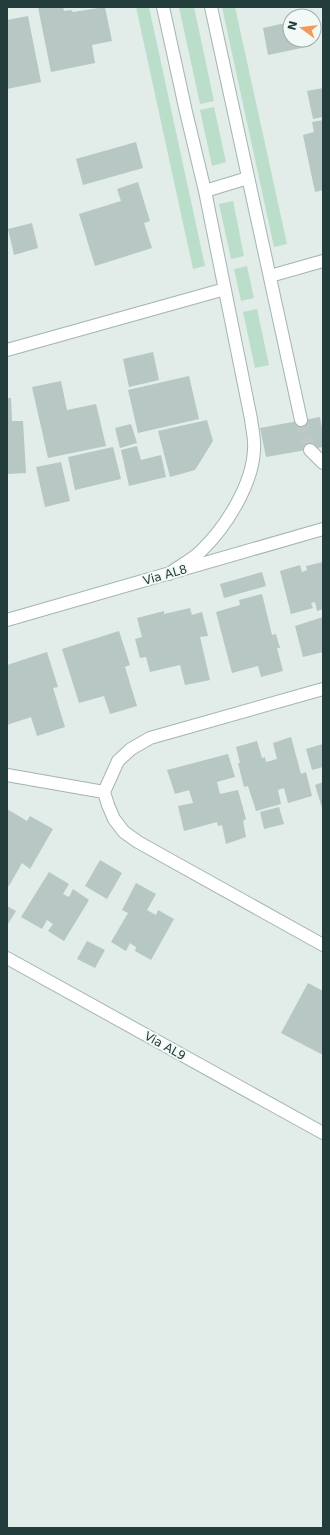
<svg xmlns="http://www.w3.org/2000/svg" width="330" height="1535" viewBox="0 0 330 1535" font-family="'DejaVu Sans',sans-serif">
  <rect width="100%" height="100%" fill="#e2ece9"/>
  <path fill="#bbdeca" d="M136,7H149L205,266L193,269Z
    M179,7H194L214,101L200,104Z
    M222,7H235L287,244L274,247Z
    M214,107L226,162L212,166L200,110Z
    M233,201L244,256L231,259L219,204Z
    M247,266L254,298L241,301L234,269Z
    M257,309L269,365L255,368L243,312Z"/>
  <path fill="#b7c7c3" d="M38,7H63L64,11L71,10L73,12L105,7L112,41L92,45L95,63L51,72Z
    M28,16L41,82L7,89V20Z
    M290,22V40H310L311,46L268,55L263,28Z
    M323,88V117L313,119L307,91Z
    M323,120V190L315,192L303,135L314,132L312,122Z
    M136,142L143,168L83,185L76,159Z
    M138,182L150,221L144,223L152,248L95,266L79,214L121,201L117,189Z
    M32,223L38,248L14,255L8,229Z
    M153,352L159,380L129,387L123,359Z
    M189,376L199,419L138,433L128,390Z
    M61,381L67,410L96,404L106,446L48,458L32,387Z
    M7,398H11L12,421H23L26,473L7,474Z
    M320,417L323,434V447L266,457L260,428Z
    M207,420L213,441L195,470L170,477L158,431Z
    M131,424L137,443L120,448L115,428Z
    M137,446L141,460L161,455L166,477L129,486L121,450Z
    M113,447L121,479L75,490L68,457Z
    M61,462L70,501L45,507L36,467Z
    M323,562V609L317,611L315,602L311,603L313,608L291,614L280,571L300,565L302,572L307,570L306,566Z
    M262,572L266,586L224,598L220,584Z
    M262,594L272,635L276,634L280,648H277L283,671L261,677L258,666L232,673L216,612L240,605L239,600Z
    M190,608L192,615L202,612L208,636L200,637L210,680L185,685L180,665L150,672L146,657L140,658L135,639L142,637L137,618L164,611V614Z
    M323,617V652L303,657L295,626Z
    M119,631L130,665L125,667L137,706L110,714L104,696L79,703L62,649Z
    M47,652L58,687L53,688L65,727L37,736L31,717L7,725V665Z
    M291,737L301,774L306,772L312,796L288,803L284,788L278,790L281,804L256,811L248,786L244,787L238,763H240L236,747L257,741L262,758L265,757L266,762L277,759L273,743Z
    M323,744V767L312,770L306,749Z
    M228,754L235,777L217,782L220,794L238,790L246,819L243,821L246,837L226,844L222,825L218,826L217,822L184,831L178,806L193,803L189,790L175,794L167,770Z
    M323,782V808H322L315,785Z
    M279,807L284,824L264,829L260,812Z
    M7,809L27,821L30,816L53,829L30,869L22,863L9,886L7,885Z
    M100,860L122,873L107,899L85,886Z
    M49,872L69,884L63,894L69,897L73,889L89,900L64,941L48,931L53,924L47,920L42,929L21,917Z
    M136,883L156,894L147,910L156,915L158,910L174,919L151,960L135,951L136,947L130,943L126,951L111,942L128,913L122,910Z
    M7,906L16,911L8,924L7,923Z
    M87,941L105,950L95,968L77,959Z
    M308,983L323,991V1055L281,1033Z"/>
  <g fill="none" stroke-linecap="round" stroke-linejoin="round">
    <path stroke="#bcc9c6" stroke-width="12" stroke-dasharray="12 6" stroke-linecap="butt" d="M301,420L310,450"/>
    <defs>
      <path id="minor" d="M163,7L186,112L205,191L251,419C252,429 255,439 254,449C253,484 226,527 201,551C192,560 179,566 169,574
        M211,7L301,420
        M205,191L248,178
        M270,276L323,261
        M7,350L225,289
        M310,450L323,463
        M7,620L323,529
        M323,689L150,738L131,749L118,761L104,792L108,805L114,819L124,832L138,842L323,945
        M7,775L104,792
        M7,958L323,1133"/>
    </defs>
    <use href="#minor" stroke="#a5b4b1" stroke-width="14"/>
    <use href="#minor" stroke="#fff" stroke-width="12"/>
  </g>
  <g text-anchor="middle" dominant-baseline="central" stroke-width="4" stroke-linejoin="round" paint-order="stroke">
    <g font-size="12" fill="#223d3b" stroke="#f3f9f7">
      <text transform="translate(165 575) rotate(-16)">Via AL8</text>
      <text transform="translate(165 1046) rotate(29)">Via AL9</text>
    </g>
  </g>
  <rect width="330" height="1535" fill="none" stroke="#223d3b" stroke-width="16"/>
  <g transform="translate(302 28) rotate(285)"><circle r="19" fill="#f3f9f7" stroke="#9faeac"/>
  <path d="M0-3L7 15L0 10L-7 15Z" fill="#f39a5a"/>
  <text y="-6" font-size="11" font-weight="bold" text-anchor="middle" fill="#223d3b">N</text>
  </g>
</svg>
